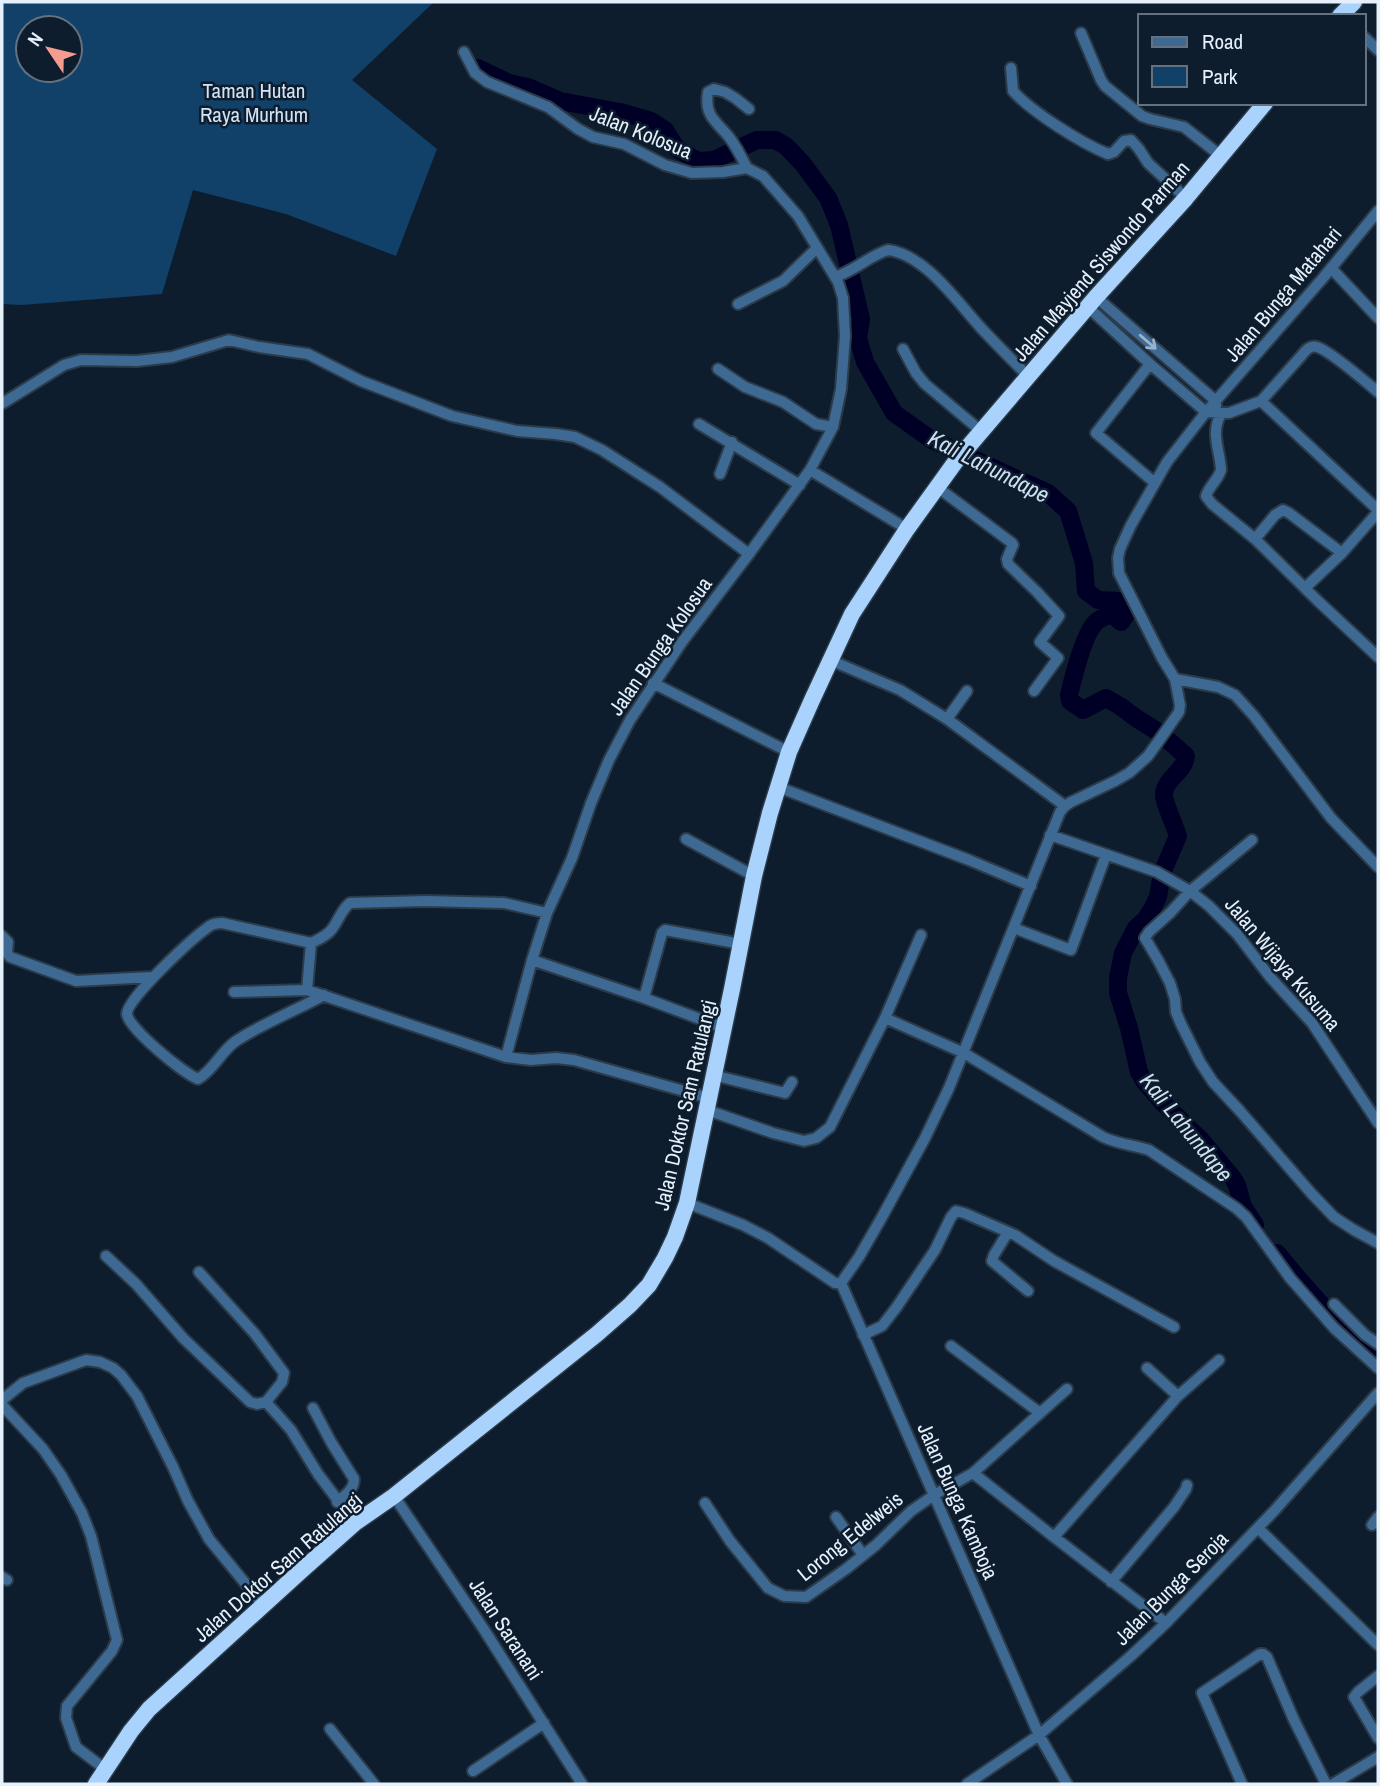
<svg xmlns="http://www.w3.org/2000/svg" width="1380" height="1786" viewBox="0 0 1380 1786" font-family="'Archivo Narrow',sans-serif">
  <rect width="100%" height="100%" fill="#0d1d2d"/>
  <path fill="#114068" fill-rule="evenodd" d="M2,2H434L352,80L437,149L396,256L286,214L193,190L162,294L22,305L2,304ZM28,28H70V70H28Z"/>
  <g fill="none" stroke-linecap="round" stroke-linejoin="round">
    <path stroke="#000026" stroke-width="18" d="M478,68L509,83L528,87L560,101L620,112L651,121L665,130L677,149L698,161L714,160L757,140H775L786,146L803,164L828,198L839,225L861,319L858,338L865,362L894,413L932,440L1048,493L1068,511L1084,563L1086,591L1098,600L1119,601L1128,612L1121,622L1112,614C1107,616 1100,618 1096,622C1084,633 1073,678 1069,695L1070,701L1083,710L1106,698L1120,706L1136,718L1160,733L1186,756C1185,772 1163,779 1164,796C1165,805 1175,826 1178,836L1162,873L1158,897L1152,909L1145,920L1136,928L1123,953L1118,978V993L1129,1028L1139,1072L1144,1081L1162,1102L1201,1140L1232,1177L1237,1185L1243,1206L1255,1225
      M1277,1253C1307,1290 1340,1328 1378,1358"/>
    <defs>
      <path id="minor" d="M1081,33L1101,80L1105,86L1142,116L1150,119L1184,127L1221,156
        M1364,37L1378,50
        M464,52L475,73L487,82L548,107L578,129L593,137L624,144L665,165L692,173L723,172L747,168
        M1011,68L1013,91C1032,112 1081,143 1108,154L1114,152L1124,141L1131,140L1139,149L1148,163L1186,198
        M747,168L763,176L798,216L838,282L843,298L845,336L841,389L833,427L810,470L907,529
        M747,168C742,158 736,146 729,137C716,121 704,116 708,92L714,89L725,92L735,98L749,109
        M1331,268L1378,318
        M835,277C856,270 869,256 888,250C926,255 957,302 982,329C997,345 1012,360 1028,376
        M1096,297L1216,401V406
        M738,304L783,281L817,248
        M1088,307L1150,364L1206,412L1229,413L1261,401L1378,510
        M903,349L916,373L925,384L981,431
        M1150,364L1096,433L1155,483
        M718,369L745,387L783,402L816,424L833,427
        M1261,401L1302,355C1306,350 1310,345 1317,347C1329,350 1366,382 1378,392
        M2,403H3L64,365L81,360L137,361L172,357L229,340L259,347L308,354L361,381L452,416L517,431L556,434L575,437L602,450L660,487L749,554
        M1221,414C1210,433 1220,450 1221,470C1218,480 1209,486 1206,496L1212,504L1255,539L1318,601L1378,657
        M699,424L800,485
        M720,474L732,442
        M937,487L1012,543L1013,545L1007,559L1008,564L1037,592L1059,616L1040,642L1058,658L1034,691
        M1255,539L1275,515L1283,510L1289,513L1342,553
        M1306,587L1342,553L1378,512
        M830,660L900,690L947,719L967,691
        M1175,679L1218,687L1235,695L1254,716L1331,818L1378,867
        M653,683L789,752
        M947,719L1065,806
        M778,787L969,860L1031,886
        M1050,835L1157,872L1190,891L1209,906L1237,934L1270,977L1312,1023L1378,1123
        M686,839L754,876
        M1252,840L1190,891L1171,912L1149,932L1145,938L1158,960L1170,983L1175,999L1176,1012L1181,1024L1200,1062L1213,1082L1240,1111L1311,1193L1334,1217L1354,1230L1378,1243
        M1014,928L1071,950L1106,855
        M2,936L8,942L7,953L10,957L76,981L152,977
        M311,943C319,939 327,936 332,929C339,920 341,910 350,903L426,901L504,903L547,913
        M532,960L547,913L572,858L591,803L609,760L630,720L682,642L749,554L810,470
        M234,992L307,990
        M324,995C295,1011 263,1023 236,1041C221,1051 214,1070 198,1079C183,1073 128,1028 127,1014C126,999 193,938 207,928C211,924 216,923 222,923L311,943L307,990L506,1057L531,1060L556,1058L574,1060L709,1098
        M644,998L662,933L665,930L741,944
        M885,1018L921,935
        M506,1057L532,960L644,998L724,1028
        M713,1075L785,1093L792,1082
        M707,1110L773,1133L804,1141L816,1138L830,1127L885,1018L964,1053L1103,1137C1118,1144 1133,1145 1149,1150L1236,1208L1246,1217L1290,1278L1334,1328L1378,1368
        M687,1203L743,1225L768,1238L835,1283H841
        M1008,1232L994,1255L992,1261L1028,1291
        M106,1256L136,1284L183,1338L250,1402L257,1404L266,1402L291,1430L318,1474L355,1523
        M199,1272L255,1334L284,1373L282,1382L266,1402
        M841,1283L859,1257L882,1217L925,1138L949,1088L1060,812L1065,806L1071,802L1115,781L1129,773L1138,765L1148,756L1165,732L1179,712L1180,705L1175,679L1162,658L1119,573L1118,558L1120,549L1131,525L1167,462L1206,412L1323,278L1378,211
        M841,1283L1039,1735L1067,1784
        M1334,1304L1365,1335L1378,1344
        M863,1335L882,1326L896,1308L935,1250L951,1217L956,1211L964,1213L1015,1235L1054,1261L1174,1327
        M951,1346L1040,1413
        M1147,1368L1178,1396
        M2,1400L23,1383L86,1360L100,1362L113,1368L121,1375L137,1396L173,1467L188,1501L209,1539L263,1605
        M2,1405L43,1449L61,1475L82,1513L91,1536L117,1640L112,1651L67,1706L66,1718L76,1747L105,1769
        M313,1408L331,1442L354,1479C354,1490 345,1495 337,1502
        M973,1473L1054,1537L1178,1396L1219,1360
        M394,1496L483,1628L582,1784
        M705,1503L730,1541L768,1588L784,1596L806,1597L846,1569L876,1545L911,1511L934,1495L973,1473L1067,1389
        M836,1517L863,1555
        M1372,1525L1378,1517
        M1258,1528L1378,1645
        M1054,1537L1166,1623
        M2,1577L7,1580
        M1111,1582L1174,1507L1186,1489L1187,1485
        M1378,1676L1358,1692L1354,1697L1378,1738
        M330,1729L374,1784
        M473,1771L544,1723
        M967,1784L1039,1735L1132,1655L1166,1623L1275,1510L1378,1393
        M1242,1784L1202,1693L1260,1654H1263L1267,1657L1294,1720L1326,1784
        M1333,1784L1378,1757"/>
      <path id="highway" d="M1340,16L1354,2
        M96,1784L131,1731L149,1709L302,1570L355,1523L394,1496L597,1334L630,1305L649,1285L665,1258L675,1237L687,1203L732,989L754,876L770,813L789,752L812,700L852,614L907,529L956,461L1096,297L1186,198L1265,103"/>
    </defs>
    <use href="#minor" stroke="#2b3b4a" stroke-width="14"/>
    <use href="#highway" stroke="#2b3b4a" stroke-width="19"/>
    <use href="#minor" stroke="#3e6992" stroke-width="10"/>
    <use href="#highway" stroke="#a9d3fc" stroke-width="16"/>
  </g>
  <defs><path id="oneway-shaft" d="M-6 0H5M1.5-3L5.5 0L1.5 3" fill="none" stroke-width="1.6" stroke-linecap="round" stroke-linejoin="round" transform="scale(1.75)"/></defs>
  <use stroke="#9ab3cc" href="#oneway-shaft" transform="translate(1148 342) rotate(41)"/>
  <g text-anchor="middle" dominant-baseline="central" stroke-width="5" stroke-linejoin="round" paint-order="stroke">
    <g font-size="21" fill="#d2e3f5" stroke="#0d1d2d">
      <text x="254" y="90">Taman Hutan<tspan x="254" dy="24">Raya Murhum</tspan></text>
    </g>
    <g font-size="21" fill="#e6f0fb" stroke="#0d1d2d">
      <text transform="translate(641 132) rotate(22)">Jalan Kolosua</text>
      <text transform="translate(1101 261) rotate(-49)">Jalan Mayjend Siswondo Parman</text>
      <text transform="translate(1283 294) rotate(-50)">Jalan Bunga Matahari</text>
      <text transform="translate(660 646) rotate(-55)">Jalan Bunga Kolosua</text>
      <text transform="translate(1283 964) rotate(50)">Jalan Wijaya Kusuma</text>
      <text transform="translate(685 1105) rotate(-77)">Jalan Doktor Sam Ratulangi</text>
      <text transform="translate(958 1501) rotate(66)">Jalan Bunga Kamboja</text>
      <text transform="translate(850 1536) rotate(-39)">Lorong Edelweis</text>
      <text transform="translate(278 1567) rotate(-41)">Jalan Doktor Sam Ratulangi</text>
      <text transform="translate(1171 1588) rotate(-45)">Jalan Bunga Seroja</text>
      <text transform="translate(506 1629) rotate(57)">Jalan Saranani</text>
    </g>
    <g font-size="23" font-style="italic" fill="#cedff1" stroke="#0d1d2d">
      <text transform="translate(989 466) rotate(27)">Kali Lahundape</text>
      <text transform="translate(1187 1127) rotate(51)">Kali Lahundape</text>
    </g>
  </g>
  <rect width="1380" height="1786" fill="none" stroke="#e6f0fb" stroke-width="7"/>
  <rect x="1138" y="14" width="228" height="91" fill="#0d1d2d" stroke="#64717f" stroke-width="2"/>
  <rect x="1152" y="37" width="35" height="10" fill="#3e6992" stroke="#64717f" stroke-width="2"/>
  <text x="1202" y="49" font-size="21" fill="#e6f0fb">Road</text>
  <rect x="1152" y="66" width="35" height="21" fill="#114068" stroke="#64717f" stroke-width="2"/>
  <text x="1202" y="84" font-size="21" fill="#e6f0fb">Park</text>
  <g transform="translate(49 49) rotate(305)"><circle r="33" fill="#0d1d2d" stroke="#64717f" stroke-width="2"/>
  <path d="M0-5L12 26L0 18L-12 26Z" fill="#f59c91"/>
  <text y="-10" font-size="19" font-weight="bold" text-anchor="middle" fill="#e6f0fb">N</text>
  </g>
</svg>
